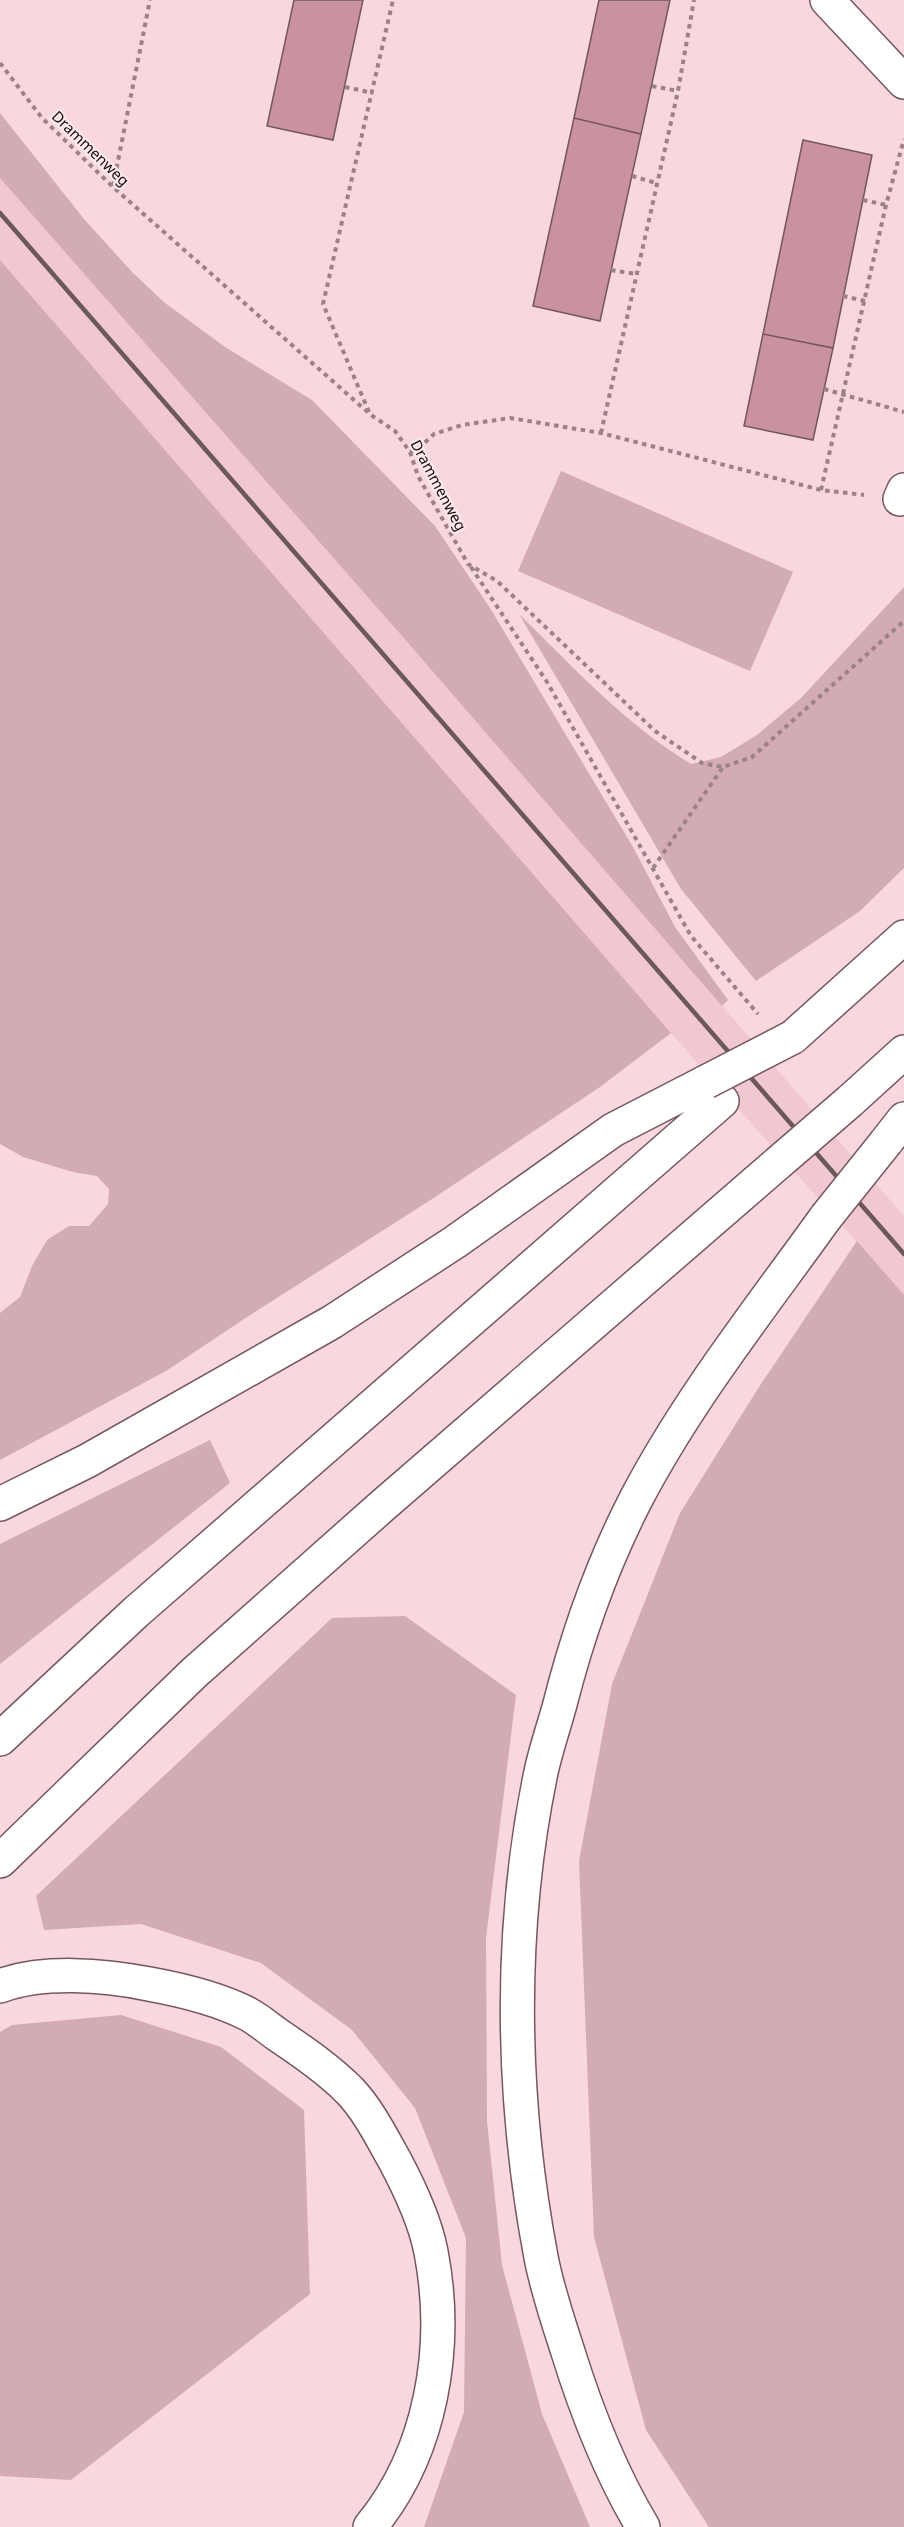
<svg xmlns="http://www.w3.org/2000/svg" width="904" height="2527" viewBox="0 0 904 2527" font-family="'Noto Sans',sans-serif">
  <rect width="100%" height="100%" fill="#f8d7de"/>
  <path fill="#f1c7d0" d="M0,178L409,644L904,1216V1295L671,1033L0,260Z"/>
  <path fill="#d3abb4" d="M0,113L84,219L133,273L165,303L225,347L312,400L435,526L490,608L633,847L675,927L728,1000L722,1006L409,644L0,178Z
    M0,260L671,1033L600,1087L429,1201L244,1319L166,1371L0,1460V1313L20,1297L32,1266L47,1240L69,1226H89L108,1204L109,1189L97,1176L73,1172L23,1157L0,1144Z
    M561,471L793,572L750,671L518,571Z
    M904,587V868L860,911L756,981L681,889L519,614C574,668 625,724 691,764L721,757L757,735L801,698Z
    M857,1241L904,1295V2527H709L646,2430L594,2237L579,1861L612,1684L680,1513L759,1387Z
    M210,1440L230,1483L0,1664V1544Z
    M405,1616L516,1695L486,1938L487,2121L502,2265L542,2414L590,2527H424L464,2412L466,2238L415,2108L352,2030L261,1963L141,1924L44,1930L36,1896L332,1618Z
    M121,2015L221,2047L304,2110L310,2294L71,2480L0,2476V2032L12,2025Z"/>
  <path fill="#ca919f" stroke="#74575e" stroke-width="1.5" d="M294,0H363L333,140L267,126Z
    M599,0H670L641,134L574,118Z
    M574,118L641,134L600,321L533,306Z
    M803,140L872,155L833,348L763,334Z
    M763,334L833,348L813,440L744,426Z"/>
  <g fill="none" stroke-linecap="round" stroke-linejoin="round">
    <defs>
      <path id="minor" d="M827,0L904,82
        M900,499L904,490"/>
      <path id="motorway" d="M793,1037L904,937
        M850,1101L904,1052
        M886,1142L904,1119
        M0,1504L87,1461L332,1322L455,1242L613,1130L706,1082
        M0,1739L136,1612L722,1101
        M0,1861L194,1673L381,1507L778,1163
        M0,1986C43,1970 104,1975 149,1984C182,1990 217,1998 248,2014C259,2020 268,2028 278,2035C303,2052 328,2069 350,2091C368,2110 381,2136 394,2159C409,2187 425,2220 431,2252C449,2346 432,2452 370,2527
        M643,2527C610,2472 587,2413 568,2352C558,2321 547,2289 541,2257C511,2098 508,1931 541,1772C546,1749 554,1726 560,1704C578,1633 603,1563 636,1499C689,1398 760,1309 826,1217"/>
    </defs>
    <use href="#minor" stroke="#75585f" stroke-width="36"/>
    <use href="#motorway" stroke="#75585f" stroke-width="36"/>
    <path stroke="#9a8287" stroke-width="4" stroke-dasharray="4.5 4.5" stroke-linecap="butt" d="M0,63L42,118L113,187L371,415L395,431L410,452L418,476L468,564L497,581L655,731L702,763L723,767L752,757L904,621
      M652,86L678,91
      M345,87L373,93
      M632,176L656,183
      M113,186L150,0
      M863,200L886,205
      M611,270L636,274
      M843,296L865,301
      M824,389L904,412
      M369,412L323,304L393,0
      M601,433L678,91L694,0
      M410,452L418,449L434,434L462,425L510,418L601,433L821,490L864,495
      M821,490L886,205L904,139
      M471,567L547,682L691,936L758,1014
      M653,868L723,767"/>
    <use href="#minor" stroke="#fff" stroke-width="33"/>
    <use href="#motorway" stroke="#fff" stroke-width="33"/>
    <path stroke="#6b585c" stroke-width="4.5" d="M0,213L904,1254"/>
    <defs>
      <path id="motorway-bridge" d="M706,1082L793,1037
        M778,1163L850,1101
        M826,1217L886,1142"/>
    </defs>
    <use href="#motorway-bridge" stroke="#75585f" stroke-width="36" stroke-linecap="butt"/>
    <use href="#motorway-bridge" stroke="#fff" stroke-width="33"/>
  </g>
  <g text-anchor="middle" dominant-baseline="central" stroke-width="4.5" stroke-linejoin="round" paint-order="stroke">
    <g font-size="15" fill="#170c0e" stroke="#fde8ec">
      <text transform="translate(91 148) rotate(44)">Drammenweg</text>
      <text transform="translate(439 485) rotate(62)">Drammenweg</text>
    </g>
  </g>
</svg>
